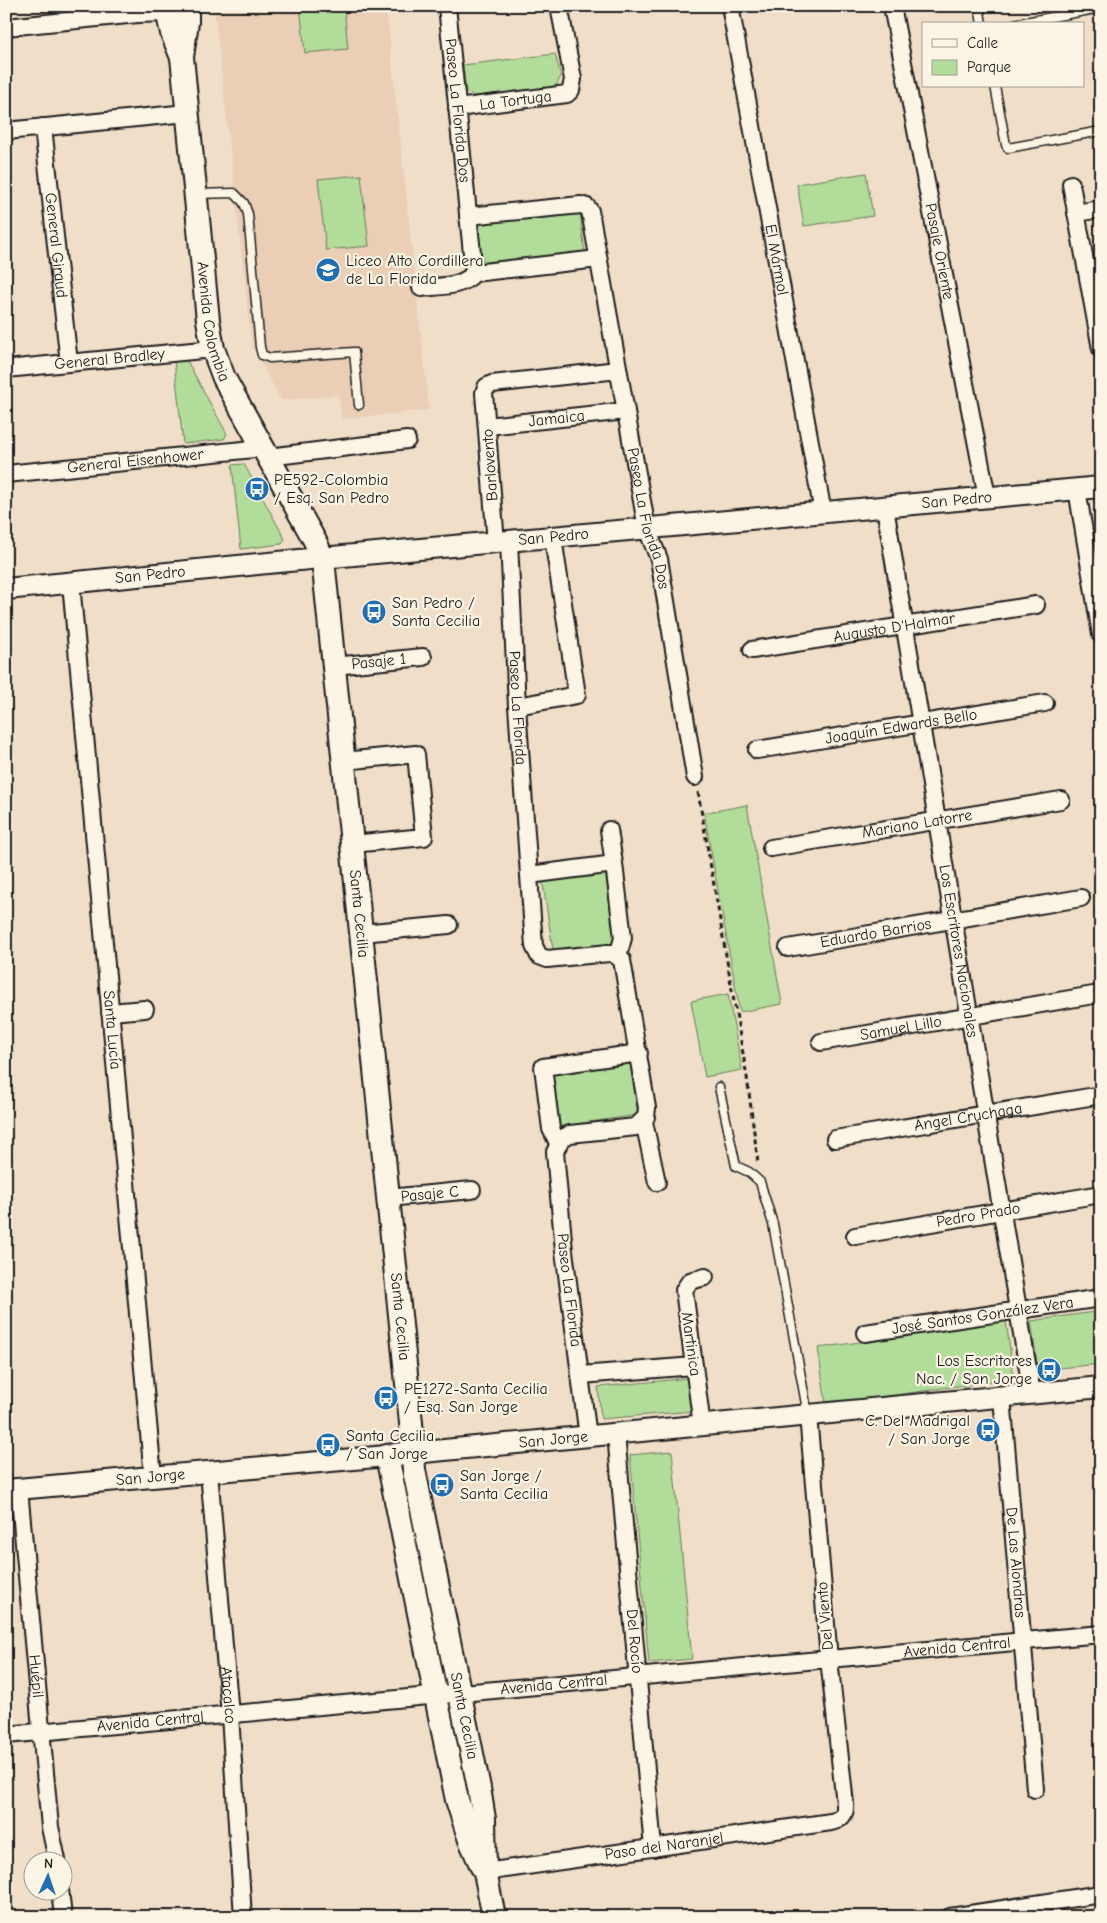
<svg xmlns="http://www.w3.org/2000/svg" width="1107" height="1923" viewBox="0 0 1107 1923" font-family="'Comic Neue',sans-serif">
  <rect width="100%" height="100%" fill="#f1dec9"/>
  <filter id="ink" filterUnits="userSpaceOnUse"><feTurbulence type="fractalNoise" baseFrequency=".02" numOctaves="2"/><feDisplacementMap in="SourceGraphic" scale="10" xChannelSelector="R" yChannelSelector="G"/><feConvolveMatrix kernelMatrix="1 2 1 2 8 2 1 2 1" color-interpolation-filters="sRGB"/></filter>
  <g filter="url(#ink)">
    <path fill="#eaceb6" d="M214,6H386L429,410L342,419L338,395L281,400L252,347Z
      M826,1909L827,1917H776Z"/>
    <path fill="#b2dc99" stroke="#677c5a" d="M300,6H344L348,49L305,53Z
      M555,54L561,76L555,88L474,96L466,92L463,65Z
      M866,173L873,216L804,226L797,184Z
      M361,175L369,246L326,250L318,179Z
      M580,212L585,254L480,264L476,222Z
      M186,359L227,434L224,439L183,444L174,360Z
      M244,464L285,539L282,544L241,549L232,465Z
      M747,805L782,1004L740,1012L704,813Z
      M605,869L616,947L554,956L542,878Z
      M728,994L742,1070L705,1077L691,1001Z
      M628,1050L638,1115L556,1127L546,1062Z
      M1101,1311V1364L1038,1370L1031,1321Z
      M1006,1321L1014,1378L826,1405L818,1348Z
      M690,1378L694,1411L601,1419L598,1387Z
      M672,1451L692,1659L649,1663L630,1455Z"/>
    <g fill="none" stroke-linecap="round" stroke-linejoin="round">
      <defs>
        <path id="service" d="M979,6L982,24
          M1014,24L1101,8
          M995,86L1006,145L1008,148L1101,131
          M197,194L234,193L244,203L248,214L260,347L262,355L270,358L354,352L359,405
          M719,1087L736,1166L749,1172L760,1182L773,1224L808,1415"/>
        <g id="minor">
          <path id="s1" d="M447,6L474,273"/>
          <path id="s2" d="M730,6L823,513"/>
          <path id="s3" d="M892,6L987,497"/>
          <path d="M6,27L138,14L167,13"/>
          <path id="s4" d="M457,108L567,94L571,90L573,79L559,6"/>
          <path id="s5" d="M43,127L69,363"/>
          <path d="M6,131L187,113"/>
          <path d="M1071,184L1101,349"/>
          <path d="M1076,213L1101,209"/>
          <path id="s6" d="M468,216L581,205L587,207L590,211L647,529L659,559L695,777"/>
          <path d="M421,288C438,286 462,288 474,273L598,259"/>
          <path id="s7" d="M6,369L213,349"/>
          <path id="s8" d="M487,426L626,411"/>
          <path d="M268,457L407,440"/>
          <path id="s9" d="M6,474L263,448"/>
          <path d="M1077,489L1101,635"/>
          <path id="s10" d="M885,507L1032,1394"/>
          <path id="s11" d="M509,542L517,706L534,946L539,956L547,959L609,953L614,954L622,960L647,1108L646,1117L636,1127L570,1134L561,1139L555,1152L564,1251L588,1437"/>
          <path d="M496,543L484,393L486,387L492,384L618,370"/>
          <path id="s12" d="M71,583L153,1477"/>
          <path id="s13" d="M752,650L1036,605"/>
          <path id="s14" d="M334,666L423,657"/>
          <path d="M517,706L577,695L553,538"/>
          <path id="s15" d="M757,750L1045,703"/>
          <path d="M343,761L416,754L424,837L352,844"/>
          <path d="M609,830L614,864"/>
          <path id="s16" d="M771,848L1061,800"/>
          <path d="M529,875L614,864L623,938L618,956"/>
          <path d="M361,933L449,925"/>
          <path id="s17" d="M788,948L1081,898"/>
          <path d="M110,1012L145,1009"/>
          <path id="s18" d="M821,1042L1099,994"/>
          <path d="M644,1122L657,1182"/>
          <path id="s19" d="M835,1139L1101,1095"/>
          <path d="M558,1143L551,1129L543,1067L639,1053"/>
          <path id="s20" d="M388,1198L472,1190"/>
          <path id="s21" d="M855,1236L1101,1194"/>
          <path id="s22" d="M865,1333L1101,1298"/>
          <path d="M581,1375L694,1366"/>
          <path id="s23" d="M1002,1397L1035,1789"/>
          <path d="M702,1426L684,1290L690,1281L705,1277"/>
          <path id="s24" d="M616,1434L653,1848"/>
          <path id="s25" d="M209,1472L230,1715L243,1917"/>
          <path id="s26" d="M19,1489L50,1827L57,1860"/>
          <path id="s27" d="M6,1735L1101,1634"/>
          <path id="s28" d="M485,1872L831,1822C841,1820 846,1814 845,1804L829,1659L808,1415"/>
          <path d="M60,1890L63,1917"/>
          <path d="M950,1917L1101,1894"/>
        </g>
        <g id="tertiary">
          <path id="s29" d="M6,589L299,560L1101,487"/>
          <path id="s30" d="M413,1453L1101,1387"/>
          <path id="s31" d="M6,1490L387,1456"/>
        </g>
        <g id="secondary">
          <path d="M166,6L172,33L181,55"/>
          <path id="s32" d="M187,6V22L182,57L208,320L213,349L224,378L315,541L323,559L411,1423L414,1470L479,1788L484,1819L485,1872L494,1917"/>
          <path d="M413,1453L387,1456L457,1800L470,1840L482,1867"/>
        </g>
      </defs>
      <use href="#service" stroke="#1c1c1c" stroke-width="11"/>
      <use href="#minor" stroke="#1c1c1c" stroke-width="20"/>
      <use href="#tertiary" stroke="#1c1c1c" stroke-width="24"/>
      <use href="#secondary" stroke="#1c1c1c" stroke-width="26"/>
      <path stroke="#1c1c1c" stroke-width="3" stroke-dasharray="5 4" stroke-linecap="butt" d="M698,792L747,1077L758,1163"/>
      <use href="#service" stroke="#fcf5e5" stroke-width="8"/>
      <use href="#minor" stroke="#fcf5e5" stroke-width="16"/>
      <use href="#tertiary" stroke="#fcf5e5" stroke-width="20"/>
      <use href="#secondary" stroke="#fcf5e5" stroke-width="22"/>
    </g>
  </g>
  <defs>
    <symbol id="school-disc" viewBox="-11 -11 22 22"><circle r="9.5" fill="#1f6fb2" stroke="#fcf5e5"/><path d="M0-5L7-2L0 1L-7-2ZM-4 1L0 2.5L4 1V4Q0 6-4 4Z" fill="#fff"/></symbol>
    <symbol id="bus-disc" viewBox="-11 -11 22 22"><circle r="9.5" fill="#1f6fb2" stroke="#fcf5e5"/><path d="M-5-6H5V4H4V6H2V4H-2V6H-4V4H-5ZM-3.5-4V0h7V-4ZM-3.5 1.2v1.5H-2V1.2ZM2 1.2v1.5H3.5V1.2Z" fill="#fff"/></symbol>
  </defs>
  <g fill-rule="evenodd">
    <use href="#school-disc" x="314" y="256" width="28" height="28"/>
    <use href="#bus-disc" x="243" y="475" width="28" height="28"/>
    <use href="#bus-disc" x="360" y="598" width="28" height="28"/>
    <use href="#bus-disc" x="1035" y="1356" width="28" height="28"/>
    <use href="#bus-disc" x="372" y="1384" width="28" height="28"/>
    <use href="#bus-disc" x="974" y="1416" width="28" height="28"/>
    <use href="#bus-disc" x="314" y="1431" width="28" height="28"/>
    <use href="#bus-disc" x="428" y="1471" width="28" height="28"/>
  </g>
  <g text-anchor="middle" dominant-baseline="central" stroke-width="4.5" stroke-linejoin="round" paint-order="stroke">
    <g font-size="16" fill="#1c1c1c" stroke="#fcf5e5">
      <text stroke="none"><textPath href="#s4" startOffset="59">La Tortuga</textPath></text>
      <text stroke="none"><textPath href="#s1" startOffset="105">Paseo La Florida Dos</textPath></text>
      <text stroke="none"><textPath href="#s5" startOffset="119">General Giraud</textPath></text>
      <text stroke="none"><textPath href="#s3" startOffset="250">Pasaje Oriente</textPath></text>
      <text stroke="none"><textPath href="#s2" startOffset="258">El Mármol</textPath></text>
      <text stroke="none"><textPath href="#s32" startOffset="318">Avenida Colombia</textPath></text>
      <text stroke="none"><textPath href="#s7" startOffset="104">General Bradley</textPath></text>
      <text stroke="none"><textPath href="#s8" startOffset="70">Jamaica</textPath></text>
      <text stroke="none"><textPath href="#s9" startOffset="130">General Eisenhower</textPath></text>
      <text transform="translate(490 465) rotate(-94)">Barlovento</text>
      <text stroke="none"><textPath href="#s29" startOffset="955">San Pedro</textPath></text>
      <text stroke="none"><textPath href="#s6" startOffset="438">Paseo La Florida Dos</textPath></text>
      <text stroke="none"><textPath href="#s29" startOffset="550">San Pedro</textPath></text>
      <text stroke="none"><textPath href="#s29" startOffset="145">San Pedro</textPath></text>
      <text stroke="none"><textPath href="#s13" startOffset="144">Augusto D'Halmar</textPath></text>
      <text stroke="none"><textPath href="#s14" startOffset="45">Pasaje 1</textPath></text>
      <text stroke="none"><textPath href="#s11" startOffset="166">Paseo La Florida</textPath></text>
      <text stroke="none"><textPath href="#s15" startOffset="146">Joaquín Edwards Bello</textPath></text>
      <text stroke="none"><textPath href="#s16" startOffset="148">Mariano Latorre</textPath></text>
      <text stroke="none"><textPath href="#s32" startOffset="939">Santa Cecilia</textPath></text>
      <text stroke="none"><textPath href="#s17" startOffset="89">Eduardo Barrios</textPath></text>
      <text stroke="none"><textPath href="#s10" startOffset="450">Los Escritores Nacionales</textPath></text>
      <text stroke="none"><textPath href="#s18" startOffset="81">Samuel Lillo</textPath></text>
      <text stroke="none"><textPath href="#s12" startOffset="449">Santa Lucía</textPath></text>
      <text stroke="none"><textPath href="#s19" startOffset="135">Ángel Cruchaga</textPath></text>
      <text stroke="none"><textPath href="#s20" startOffset="42">Pasaje C</textPath></text>
      <text stroke="none"><textPath href="#s21" startOffset="125">Pedro Prado</textPath></text>
      <text stroke="none"><textPath href="#s11" startOffset="905">Paseo La Florida</textPath></text>
      <text stroke="none"><textPath href="#s32" startOffset="1344">Santa Cecilia</textPath></text>
      <text stroke="none"><textPath href="#s22" startOffset="119">José Santos González Vera</textPath></text>
      <text transform="translate(691 1344) rotate(82)">Martinica</text>
      <text stroke="none"><textPath href="#s30" startOffset="141">San Jorge</textPath></text>
      <text stroke="none"><textPath href="#s31" startOffset="145">San Jorge</textPath></text>
      <text stroke="none"><textPath href="#s23" startOffset="166">De Las Alondras</textPath></text>
      <text transform="translate(825 1616) rotate(-95)">Del Viento</text>
      <text stroke="none"><textPath href="#s24" startOffset="208">Del Rocío</textPath></text>
      <text stroke="none"><textPath href="#s27" startOffset="955">Avenida Central</textPath></text>
      <text stroke="none"><textPath href="#s26" startOffset="188">Huépil</textPath></text>
      <text stroke="none"><textPath href="#s27" startOffset="550">Avenida Central</textPath></text>
      <text stroke="none"><textPath href="#s25" startOffset="224">Atacalco</textPath></text>
      <text stroke="none"><textPath href="#s32" startOffset="1749">Santa Cecilia</textPath></text>
      <text stroke="none"><textPath href="#s27" startOffset="145">Avenida Central</textPath></text>
      <text stroke="none"><textPath href="#s28" startOffset="181">Paso del Naranjel</textPath></text>
    </g>
    <g font-size="16" fill="#1c1c1c" stroke="#fcf5e5" text-anchor="start">
      <text x="346" y="261">Liceo Alto Cordillera<tspan x="346" dy="18">de La Florida</tspan></text>
      <text x="274" y="480">PE592-Colombia<tspan x="274" dy="18">/ Esq. San Pedro</tspan></text>
      <text x="392" y="603">San Pedro /<tspan x="392" dy="18">Santa Cecilia</tspan></text>
      <text x="1032" y="1361" text-anchor="end">Los Escritores<tspan x="1032" dy="18">Nac. / San Jorge</tspan></text>
      <text x="404" y="1389">PE1272-Santa Cecilia<tspan x="404" dy="18">/ Esq. San Jorge</tspan></text>
      <text x="970" y="1421" text-anchor="end">C. Del Madrigal<tspan x="970" dy="18">/ San Jorge</tspan></text>
      <text x="346" y="1436">Santa Cecilia<tspan x="346" dy="18">/ San Jorge</tspan></text>
      <text x="460" y="1476">San Jorge /<tspan x="460" dy="18">Santa Cecilia</tspan></text>
    </g>
  </g>
  <rect width="1107" height="1923" fill="none" stroke="#fcf5e5" stroke-width="25"/>
  <rect x="12" y="12" width="1082" height="1898" fill="none" stroke="#1c1c1c" stroke-width="2" filter="url(#ink)"/>
  <rect x="922" y="22" width="162" height="65" fill="#fcf5e5" stroke="#a29e95"/>
  <rect x="932" y="39" width="25" height="8" fill="#fcf5e5" stroke="#a29e95"/>
  <text x="967" y="48" font-size="15" fill="#1c1c1c">Calle</text>
  <rect x="932" y="60" width="25" height="15" fill="#b2dc99" stroke="#a29e95"/>
  <text x="967" y="72" font-size="15" fill="#1c1c1c">Parque</text>
  <g transform="translate(48 1876) rotate(3)"><circle r="24" fill="#fcf5e5" stroke="#a29e95"/>
  <path d="M0-4L9 19L0 12L-9 19Z" fill="#1f6fb2"/>
  <text y="-8" font-size="14" font-weight="bold" text-anchor="middle" fill="#1c1c1c">N</text>
  </g>
</svg>
